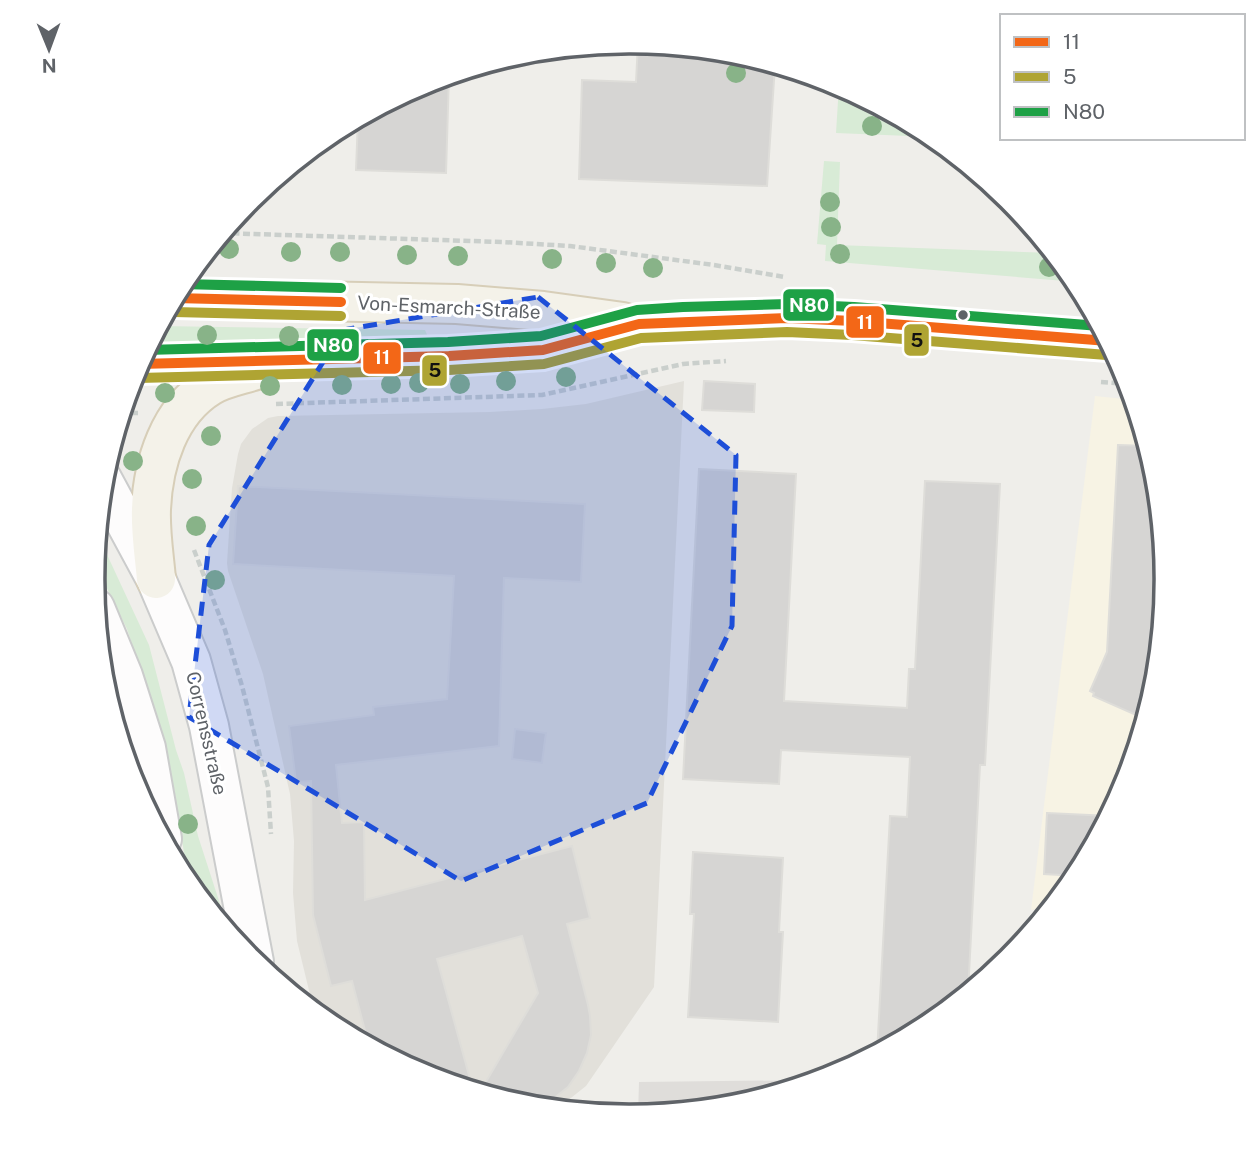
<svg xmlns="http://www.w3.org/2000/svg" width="1259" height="1158" viewBox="0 0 1259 1158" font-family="'Public Sans',sans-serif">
  <rect width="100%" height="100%" fill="#efeeea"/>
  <path fill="#f7f3e4" d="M1095,396L1134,400L1156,475L1166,579L1156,684L1125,785L1076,878L1053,905L1031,910Z"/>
  <path fill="#dfddda" d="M820,1080L734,1106L638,1115L639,1082Z"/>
  <path fill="#e2e0da" d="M684,381L654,987L586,1086L557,1109L524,1106L424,1075L331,1025L314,1011L297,941L293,893L294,841L290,794L263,674L228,571L227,563L232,488L238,454L241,444L252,429L268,418L278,416L490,412L542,409L586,404Z"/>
  <path fill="#d8ebd6" d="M839,85L928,133L933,137L836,133Z
    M824,161L840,162L837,245L1053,253L1077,282L825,261L826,245L817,244Z
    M159,326L425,330L428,337L426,339L148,346Z
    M97,533L149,645L176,750L184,773L198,836L230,935L189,885L174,788L142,674L127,629L94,562Z"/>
  <path fill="#d6d5d3" stroke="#deddd9" stroke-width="2" d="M638,43L735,52L775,65L767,186L579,179L582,80L636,82Z
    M449,75L446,173L356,170L358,118L424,83Z
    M704,381L755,384L754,412L702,410Z
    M1118,445L1148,446L1156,475L1166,579L1156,684L1145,719L1093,696L1094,693L1090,691L1107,652Z
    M699,469L796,474L784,701L907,708L909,669H915L925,481L1000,484L985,765H980L968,993L928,1026L877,1053L890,816L907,817L910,757L781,750L779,784L683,779Z
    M238,486L585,504L581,582L504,578L499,746L336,765L342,823L364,822L365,900L572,846L590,918L567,924L588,1005L590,1016L591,1035L587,1053L579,1071L568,1087L553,1099L537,1107L524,1106L480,1092L538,993L522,936L437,959L473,1090L424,1075L369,1046L352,981L331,986L313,915L311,781L296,782L289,726L374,715L373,707L447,699L454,576L233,564Z
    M515,729L546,733L542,763L512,759Z
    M1047,813L1109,816L1077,876L1044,874Z
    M693,852L783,858L779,932H783L778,1022L688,1017L694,914H690Z"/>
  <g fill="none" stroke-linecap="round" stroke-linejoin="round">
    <defs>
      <path id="minor" d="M102,479L156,579L191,661L209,726L254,962
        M95,608L123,676L146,748L162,839"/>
      <path id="major" d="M174,298L457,304L543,311L623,322
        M139,364L449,356L543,350L639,324L683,321L787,318L853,321L1108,341
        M156,579C154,556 150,532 151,509C153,463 169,411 210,386C223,378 241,375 256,370"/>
    </defs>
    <use href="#minor" stroke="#cbcccc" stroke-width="42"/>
    <use href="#major" stroke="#d7ceb8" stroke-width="42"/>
    <path stroke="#cacfcc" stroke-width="4.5" stroke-dasharray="7 3.5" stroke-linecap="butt" d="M222,233L502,242L570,246L714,265L785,277
      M1101,382L1129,384
      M276,404L542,395L683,364L726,361
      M121,413H138
      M194,550L225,630L242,686L268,787L271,834"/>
    <use href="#minor" stroke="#fdfcfc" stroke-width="38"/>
    <use href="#major" stroke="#f4f2e9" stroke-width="38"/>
    <defs>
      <path id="bus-1" d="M174,298L341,302
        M139,364L449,356L543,350L639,324L787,318L853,321L1108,341"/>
      <path id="bus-2" d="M174,312L341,316
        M139,378L449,370L544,364L641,338L787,332L852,335L1107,355"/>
      <path id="bus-3" d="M181,284L341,288
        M146,350L448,342L541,336L637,310L683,307L787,304L854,307L1100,326"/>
    </defs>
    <use href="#bus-1" stroke="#fff" stroke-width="16"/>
    <use href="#bus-2" stroke="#fff" stroke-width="16"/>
    <use href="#bus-3" stroke="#fff" stroke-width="16"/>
    <use href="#bus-1" stroke="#f36717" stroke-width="10"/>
    <use href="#bus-2" stroke="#afa433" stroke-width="10"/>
    <use href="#bus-3" stroke="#1ea146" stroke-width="10"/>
  </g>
  <g fill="#88b388">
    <circle cx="736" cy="73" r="10"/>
    <circle cx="872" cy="126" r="10"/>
    <circle cx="830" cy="202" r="10"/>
    <circle cx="831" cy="227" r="10"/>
    <circle cx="229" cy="249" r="10"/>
    <circle cx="291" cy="252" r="10"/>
    <circle cx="340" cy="252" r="10"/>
    <circle cx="840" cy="254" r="10"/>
    <circle cx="407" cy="255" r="10"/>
    <circle cx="458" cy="256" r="10"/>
    <circle cx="552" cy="259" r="10"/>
    <circle cx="606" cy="263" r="10"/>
    <circle cx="1049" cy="267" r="10"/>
    <circle cx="653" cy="268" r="10"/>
    <circle cx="207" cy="335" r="10"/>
    <circle cx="289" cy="336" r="10"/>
    <circle cx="351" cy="336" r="10"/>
    <circle cx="566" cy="377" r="10"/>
    <circle cx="506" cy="381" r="10"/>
    <circle cx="419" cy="383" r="10"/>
    <circle cx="391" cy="384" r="10"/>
    <circle cx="460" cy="384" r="10"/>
    <circle cx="342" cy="385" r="10"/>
    <circle cx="270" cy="386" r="10"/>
    <circle cx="165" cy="393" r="10"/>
    <circle cx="211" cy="436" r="10"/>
    <circle cx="133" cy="461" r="10"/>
    <circle cx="192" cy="479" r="10"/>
    <circle cx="196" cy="526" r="10"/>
    <circle cx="215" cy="580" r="10"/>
    <circle cx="188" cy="824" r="10"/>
  </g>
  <path fill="#1d4ed8" fill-opacity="0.2" stroke="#1d4ed8" stroke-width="5" stroke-dasharray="14 9" stroke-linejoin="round" d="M538,297L736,455L732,626L647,803L461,881L189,717L209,545L343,330Z"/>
  <circle fill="#5f6368" stroke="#fff" stroke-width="2.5" cx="963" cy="315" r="6"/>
  <g text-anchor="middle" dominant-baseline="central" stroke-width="6" stroke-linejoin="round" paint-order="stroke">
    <g font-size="19" fill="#5f6368" stroke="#fff">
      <text transform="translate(449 307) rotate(3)">Von-Esmarch-Straße</text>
      <text transform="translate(207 733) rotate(77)">Corrensstraße</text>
    </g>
  </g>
  <path d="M0 0H1259V1158H0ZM629 54H630A524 524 0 0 1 1154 578V580A524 524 0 0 1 630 1104H629A524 524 0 0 1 105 580V578A524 524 0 0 1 629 54Z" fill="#fff" fill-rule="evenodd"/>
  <path fill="none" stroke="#5f6368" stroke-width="3.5" d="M629 54H630A524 524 0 0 1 1154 578V580A524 524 0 0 1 630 1104H629A524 524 0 0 1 105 580V578A524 524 0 0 1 629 54Z"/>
  <g stroke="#fff" stroke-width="2.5">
    <rect x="782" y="288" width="53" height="34" rx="7" fill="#1ea146"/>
    <rect x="845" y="305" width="40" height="34" rx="7" fill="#f36717"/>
    <rect x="903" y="323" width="27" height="34" rx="7" fill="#afa433"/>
    <rect x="306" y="328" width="54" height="34" rx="7" fill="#1ea146"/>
    <rect x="362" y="341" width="40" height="34" rx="7" fill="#f36717"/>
    <rect x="421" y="354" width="27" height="33" rx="7" fill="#afa433"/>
  </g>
  <g font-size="19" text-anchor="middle" font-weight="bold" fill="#fff">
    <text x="809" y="312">N80</text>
    <text x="865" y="329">11</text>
    <text x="333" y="352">N80</text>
    <text x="382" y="364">11</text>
  </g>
  <g font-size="19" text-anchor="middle" font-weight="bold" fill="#111">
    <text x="917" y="347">5</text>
    <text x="435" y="377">5</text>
  </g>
  <rect x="1000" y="14" width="245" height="126" fill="#ffffff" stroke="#bfc1c3" stroke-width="2"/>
  <rect x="1014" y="37" width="35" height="10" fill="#f36717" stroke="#bfc1c3" stroke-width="2"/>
  <text x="1063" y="49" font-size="21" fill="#5f6368">11</text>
  <rect x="1014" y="72" width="35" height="10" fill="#afa433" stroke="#bfc1c3" stroke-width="2"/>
  <text x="1063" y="84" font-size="21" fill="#5f6368">5</text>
  <rect x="1014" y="107" width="35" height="10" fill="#1ea146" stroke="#bfc1c3" stroke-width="2"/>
  <text x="1063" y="119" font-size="21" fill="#5f6368">N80</text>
  <g transform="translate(49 49) rotate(179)" stroke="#ffffff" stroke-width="5" paint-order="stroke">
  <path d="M0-5L12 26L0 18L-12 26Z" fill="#5f6368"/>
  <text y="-10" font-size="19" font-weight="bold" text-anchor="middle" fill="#5f6368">N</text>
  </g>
</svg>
